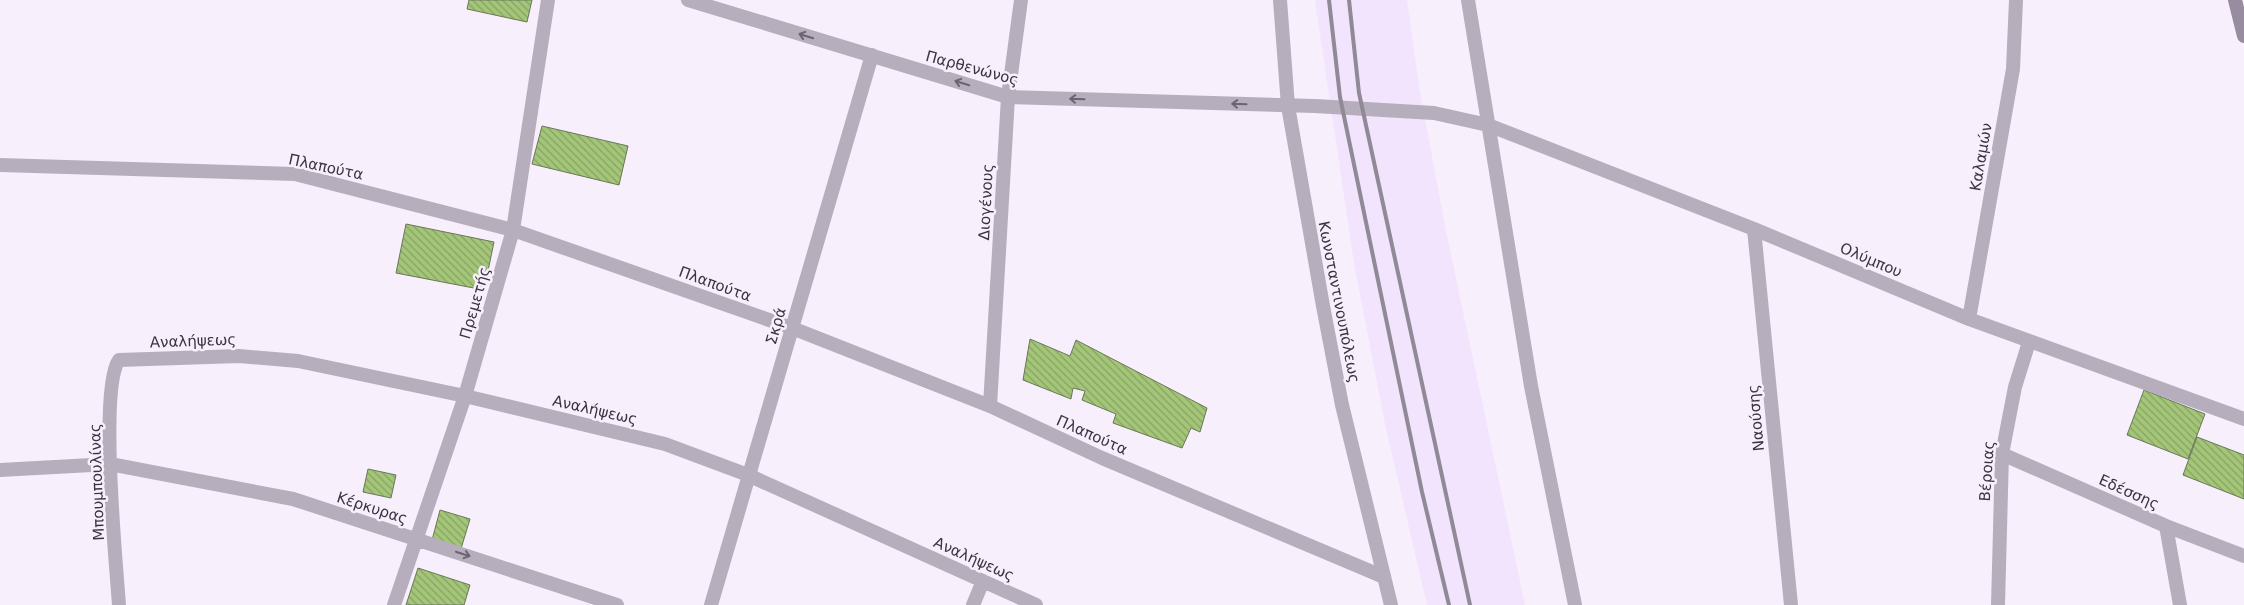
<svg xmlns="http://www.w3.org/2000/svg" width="2244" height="605" viewBox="0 0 2244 605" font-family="'DejaVu Sans',sans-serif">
  <defs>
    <pattern id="building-back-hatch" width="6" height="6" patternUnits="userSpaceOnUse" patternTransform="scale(1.25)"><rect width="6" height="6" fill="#a4c678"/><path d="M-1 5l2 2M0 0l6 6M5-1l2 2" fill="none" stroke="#87a164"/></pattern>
  </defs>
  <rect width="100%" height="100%" fill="#f7effc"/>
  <path fill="#f2e4fc" d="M1315,0H1407L1419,87L1446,231L1525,605H1427L1385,424L1354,263Z"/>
  <path fill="url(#building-back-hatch)" stroke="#697758" d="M469,0H532L527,22L467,9Z
    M542,126L628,146L619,185L532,164Z
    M406,224L494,242L484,290L396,273Z
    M1030,339L1070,356L1076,340L1207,408L1200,432L1191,428L1182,448L1113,423L1116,414L1082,400L1085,391L1073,388L1071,399L1023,380Z
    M2144,390L2205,414L2188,459L2127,435Z
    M2197,437L2244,455V499L2183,475Z
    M368,469L396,475L391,498L363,492Z
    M440,510L470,519L460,552L431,544Z
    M418,568L470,585L464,605H406Z"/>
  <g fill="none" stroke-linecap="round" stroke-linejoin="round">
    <path stroke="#b6aebc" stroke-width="14" d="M688,0L1008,97L1315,106L1434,113L1488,125L1754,229L1969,319L2244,419
      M1468,0L1531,386L1575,605
      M0,165L295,174L513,230L792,328L990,406L1102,458L1384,577
      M1754,229L1791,605
      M1969,319L2013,69L2016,0
      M990,406L1008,97L1021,0
      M2002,454L2166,526L2244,556
      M0,470L110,464L293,499L617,605
      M2166,526L2180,605
      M119,605C116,562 99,388 119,360L239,356L298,361L465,396L665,444L748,475L1036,605
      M394,605L465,396L513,230L548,0
      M711,605L872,55
      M973,605L983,581
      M1998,605L2002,454L2015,387L2029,342"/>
    <path stroke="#b6aebc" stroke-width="14" d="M1280,0L1288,106L1323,306L1342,405L1391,605"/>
    <path stroke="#988ca1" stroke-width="14" d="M2235,0L2244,36"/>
    <path stroke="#908996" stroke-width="4" d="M1329,0L1340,97L1422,492L1449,605
      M1349,0L1359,93L1470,605"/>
  </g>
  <defs><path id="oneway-shaft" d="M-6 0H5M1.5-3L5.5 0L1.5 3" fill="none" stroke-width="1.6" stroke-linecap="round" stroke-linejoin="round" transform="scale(1.25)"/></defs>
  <g stroke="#6c6472">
    <use href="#oneway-shaft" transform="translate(806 36) rotate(-163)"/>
    <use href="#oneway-shaft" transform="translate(962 83) rotate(-163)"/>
    <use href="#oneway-shaft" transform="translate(1077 99) rotate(-178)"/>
    <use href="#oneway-shaft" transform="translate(1239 104) rotate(-178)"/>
    <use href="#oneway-shaft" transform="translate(463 554) rotate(18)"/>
  </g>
  <g text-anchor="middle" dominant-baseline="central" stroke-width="5" stroke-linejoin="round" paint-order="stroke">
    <g font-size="15" fill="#3a3340" stroke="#f7effc">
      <text transform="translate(972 68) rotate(15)">Παρθενώνος</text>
      <text transform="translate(1981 157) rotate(-80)">Καλαμών</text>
      <text transform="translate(326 167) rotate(12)">Πλαπούτα</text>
      <text transform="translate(986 202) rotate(-87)">Διογένους</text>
      <text transform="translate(1871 260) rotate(23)">Ολύμπου</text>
      <text transform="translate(715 284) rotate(20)">Πλαπούτα</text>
      <text transform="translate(1339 302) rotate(79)">Κωνσταντινουπόλεως</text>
      <text transform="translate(475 303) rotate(-74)">Πρεμετής</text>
      <text transform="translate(776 326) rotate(-74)">Σκρά</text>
      <text transform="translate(193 341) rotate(-2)">Αναλήψεως</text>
      <text transform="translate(595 410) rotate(13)">Αναλήψεως</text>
      <text transform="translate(1756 418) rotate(-95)">Ναούσης</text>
      <text transform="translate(1092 435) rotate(24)">Πλαπούτα</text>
      <text transform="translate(1987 471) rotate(-86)">Βέροιας</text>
      <text transform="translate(97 482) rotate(-92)">Μπουμπουλίνας</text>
      <text transform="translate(2129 492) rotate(24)">Εδέσσης</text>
      <text transform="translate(372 508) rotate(18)">Κέρκυρας</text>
      <text transform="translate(974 559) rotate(24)">Αναλήψεως</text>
    </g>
  </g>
</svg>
